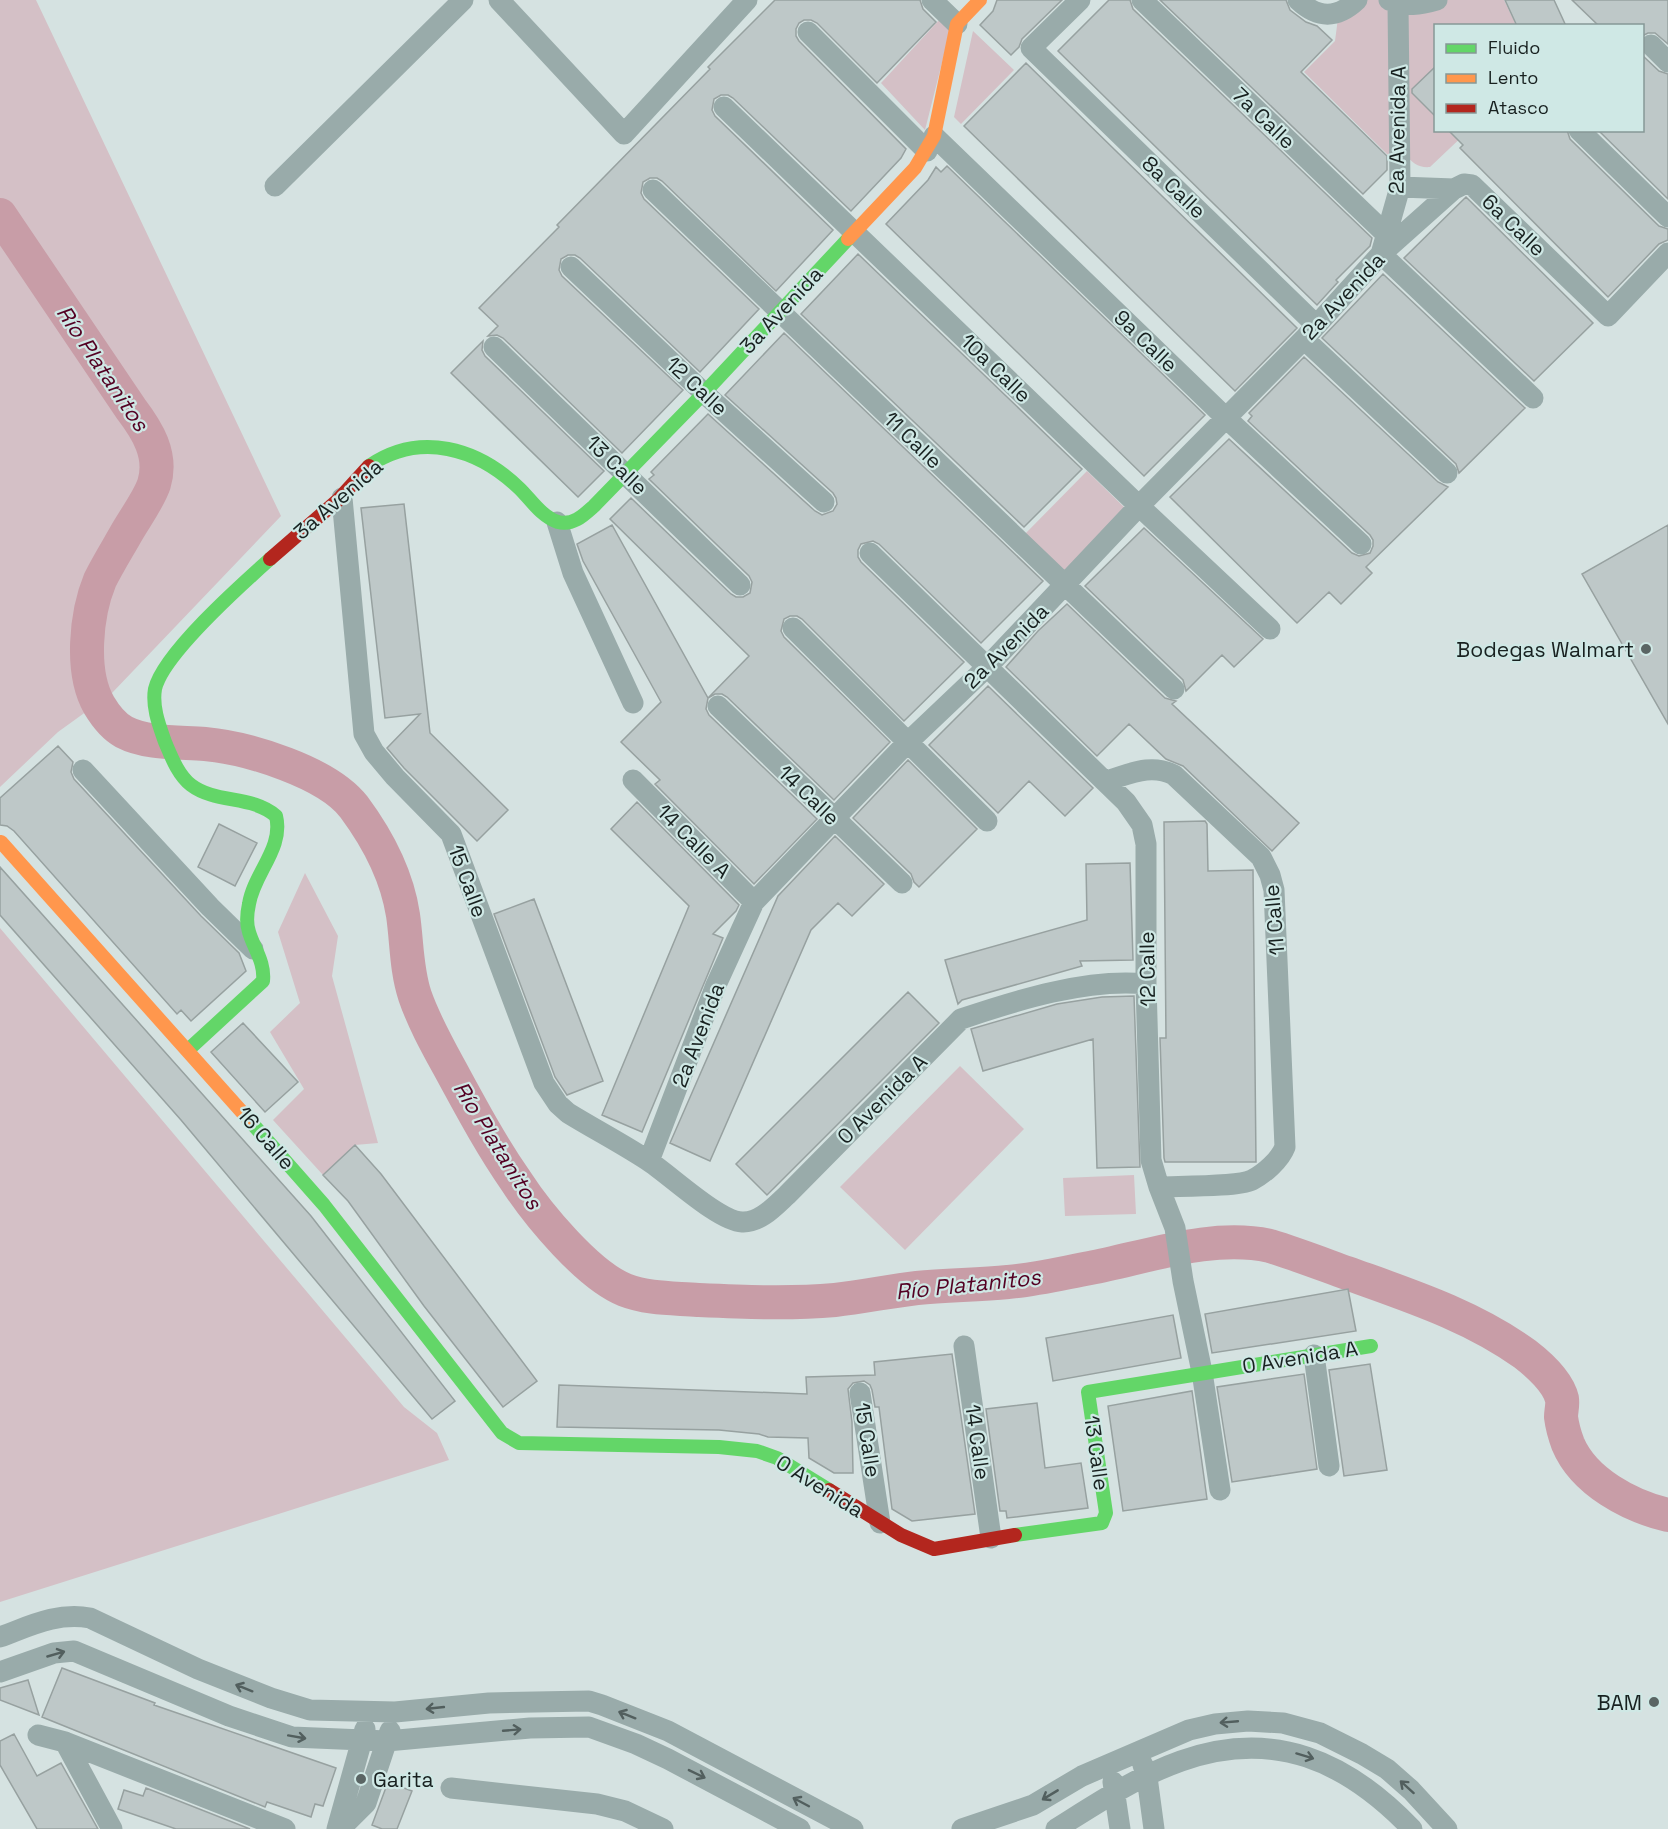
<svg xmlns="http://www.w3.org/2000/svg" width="1668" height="1829" viewBox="0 0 1668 1829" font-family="'Space Grotesk',sans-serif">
  <rect width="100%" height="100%" fill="#d5e2e1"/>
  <path fill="#d4c0c6" d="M0,0H36L281,516L112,693L58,732L0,787Z
    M1361,0H1379L1394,6L1391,158L1304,72L1335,41L1338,18Z
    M1443,0H1504L1516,25L1436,26V130L1468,131L1430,167C1419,168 1412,163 1405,154L1403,9Z
    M941,18L951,27L925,130L881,83Z
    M973,31L1014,70L961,124L954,117Z
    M1087,471L1126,509L1064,572L1025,534Z
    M305,873L338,936L332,976L378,1143L355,1145L323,1175L273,1120L304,1089L270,1032L300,1003L278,932Z
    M0,928L404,1407L437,1433L449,1460L0,1602Z
    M960,1066L1024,1129L905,1250L840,1187Z
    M1134,1175L1136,1214L1065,1216L1063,1178Z"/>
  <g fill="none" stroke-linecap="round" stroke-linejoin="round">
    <path stroke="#c89da7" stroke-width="34" d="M0,215L131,409C147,430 163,455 154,484C149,499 135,518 127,532C118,548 108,564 100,580C86,614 80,672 99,705C105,715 113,726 124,732C147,744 179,742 205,744C248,748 327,772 354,807C377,838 397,876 403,915C407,942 406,969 415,996C425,1025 441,1052 455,1078C474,1113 493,1148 516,1181C538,1215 588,1275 625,1290C648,1299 674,1298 698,1300C744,1302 789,1304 835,1300C863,1297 890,1291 917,1288C947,1285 978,1285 1008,1282C1035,1280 1063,1273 1090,1268C1147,1257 1213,1233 1270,1246C1296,1254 1322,1264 1347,1273C1408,1295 1471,1315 1525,1354C1538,1364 1558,1382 1562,1399C1563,1405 1561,1411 1561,1417C1562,1425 1565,1436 1568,1444C1584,1482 1630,1506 1668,1515"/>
  </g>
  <path fill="#bec8c8" stroke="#97a1a0" stroke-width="1.5" d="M775,0H920L923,9L936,22L877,83L817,23L811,20H804L799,23L796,29V36L799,41L906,149L901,158L851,211L733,98L728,95H721L714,99L712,110L715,116L833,230L776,291L662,181L657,178H650L643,182L641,193L644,199L759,309L700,372L580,258L575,255H568L561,259L559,270L562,276L683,390L622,453L503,338L497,335L488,336L498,326L479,308L559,227L557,225L710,69L708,67Z
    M997,0H1062L1022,39L1019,47L1011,55L980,25L993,11Z
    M1109,0H1130L1133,9L1372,238L1370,246L1336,280L1338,282L1317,305L1058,51Z
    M1160,0H1286L1290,10L1306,22L1317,26L1332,40L1301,72L1387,156V170L1363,194Z
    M1505,0H1554L1566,26H1517Z
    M1572,0H1668V44L1655,33H1648L1642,36V26H1599Z
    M1642,55L1659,71L1668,74V199L1598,130H1642Z
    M1026,63L1297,328L1235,391L964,126Z
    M1436,66V117L1412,93V89Z
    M1448,130H1567L1570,139L1659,226L1668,229V240L1659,244L1608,297L1460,148L1463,145Z
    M947,166L1205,415L1144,476L886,224L928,180L936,167L941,172Z
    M1466,197L1593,323L1534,381L1404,258Z
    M858,254L1082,469L1024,527L801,314Z
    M1383,274L1525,408L1459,473L1456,464L1322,338Z
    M784,333L1043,581L981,643L879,544L873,541L861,544L858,550V557L861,562L964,662L904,721L802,619L797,616H790L784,619L781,631L784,637L890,742L834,800L727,697L722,694H715L708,698L706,709L709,715L817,819L754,884L655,784L660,780L621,742L661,702L583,561L577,544L612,525L708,698L749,656L610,519L631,498L731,594L736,597H743L750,593L752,582L749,576L649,479L654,475L651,472L708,414L815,511L822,515L833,511L837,504L836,498L833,493L725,395Z
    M483,341L482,350L485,356L604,471L578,497L451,373Z
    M1304,357L1438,482L1448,487L1366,567L1372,573L1341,604L1329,592L1297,623L1170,497L1229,439L1352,553L1359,556L1370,553L1373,546V540L1370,535L1248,421L1252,416L1249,413Z
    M404,504L430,733L508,810L477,841L404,768L387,748L420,714L385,718L361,508Z
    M1668,525V724L1582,574Z
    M1144,528L1263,639L1234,667L1222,655L1186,691L1183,680L1085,586Z
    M1067,604L1165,698L1176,701L1172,704L1299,823L1272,851L1183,766L1166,759L1129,724L1097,756L1006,667L1038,631Z
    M988,686L1093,788L1065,816L1029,781L998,813L929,745Z
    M58,746L73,762L71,772L74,779L201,916L239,953L246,971L191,1021L181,1010L177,1014L14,831L7,826L0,825V798Z
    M908,760L977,829L919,887L914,882L911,874L853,818Z
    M637,802L739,905L736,911L713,934L723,938L642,1132L602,1115L689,906L611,829Z
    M1205,821L1207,824L1208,871L1253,870L1256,1162H1165L1164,1158L1160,1038H1166L1164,822Z
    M219,824L257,843L235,886L198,867Z
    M835,836L884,884L852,916L838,903L811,930L710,1161L670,1143L778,896Z
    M1130,863L1133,960L1080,961L1082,966L962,1000L958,1004L945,960L1087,920L1086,864Z
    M0,867L311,1216L455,1401L432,1419L181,1120L0,915Z
    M534,899L603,1081L567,1095L555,1077L494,914Z
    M908,992L939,1023L767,1195L736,1164Z
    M1134,996L1140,1167L1097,1168L1093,1039L983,1071L971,1029L1057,1004L1102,997Z
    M243,1023L298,1082L265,1112L211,1052Z
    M355,1145L381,1174L537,1381L503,1407L424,1306L348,1201L323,1175Z
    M1348,1289L1356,1331L1212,1353L1205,1314Z
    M1173,1315L1181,1358L1053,1381L1046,1338Z
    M952,1354L975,1514L912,1521L892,1509L879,1407H875L872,1390L870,1385L864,1381L853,1383L848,1389L852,1422L853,1473H834L809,1458L808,1438L768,1437L759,1434L719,1430L557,1427L559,1385L807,1394L806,1377L875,1375L874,1362Z
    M1370,1364L1387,1470L1344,1476L1329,1370Z
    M1304,1374L1317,1469L1232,1482L1217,1387Z
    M1192,1391L1207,1499L1123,1511L1108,1406Z
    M1037,1403L1045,1468L1081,1463L1088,1508L1007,1518L1006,1511H1000L986,1409Z
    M62,1668L155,1703L154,1705L336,1768L323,1806L315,1804L311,1817L267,1802L265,1807L42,1717Z
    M28,1680L39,1715L0,1700V1688Z
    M14,1734L37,1776L61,1763L98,1829H37L0,1765V1741Z
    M388,1782L412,1791L397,1829H382L372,1825Z
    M146,1788L250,1829H176L118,1809L124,1790L143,1796Z"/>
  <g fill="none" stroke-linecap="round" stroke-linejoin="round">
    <path stroke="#99abaa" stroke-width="21" d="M499,0L624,134L747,0
      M932,0L957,24
      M1080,0L1031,48L1316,325
      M1142,0L1387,235
      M1298,0C1318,19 1337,19 1357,0
      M1389,0C1406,7 1420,5 1437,0
      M1398,4L1400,187L1381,254L1533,398
      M808,32L927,151
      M1651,45L1668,62
      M724,107L1139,506L1270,629
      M1579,130L1668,217
      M934,136L1225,417L1361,544
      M275,186L463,0
      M1400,187L1454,189L1464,184L1472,185L1608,316L1668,253
      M653,190L1174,689
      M571,267L704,393L824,502
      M1304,339L1447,473
      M494,347L740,585
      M342,498L364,734L374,752L395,777L451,834L544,1083L558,1104L568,1113C594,1129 621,1143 647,1160C669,1174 718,1221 742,1222C760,1223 775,1206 787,1195L961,1019C1017,1000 1088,978 1146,984
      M557,522L573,573L633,703
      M870,553L1126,802L1142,825L1146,844V984L1151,1160L1159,1187L1175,1228L1183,1281L1202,1372L1220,1490
      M793,628L987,821
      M718,706L902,883
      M83,770L210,907L253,949
      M633,780L754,902
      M1106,781C1130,774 1151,763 1174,775L1261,857L1270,875L1274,890L1285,1147C1280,1160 1264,1174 1252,1180C1238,1187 1179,1186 1159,1187
      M649,1161L716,985L754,902L907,743L986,668L1139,506L1304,339L1381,254L1454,189
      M964,1346L991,1538
      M1314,1355L1329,1466
      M860,1393L880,1523
      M0,1637C30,1626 57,1612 90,1618L198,1669L271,1698L310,1710L395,1712L489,1703L589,1701L602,1705L668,1731L853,1829
      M0,1672L54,1653L74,1651L229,1716L292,1737L387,1741L530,1728L589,1727L636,1744L668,1759L800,1829
      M38,1735L65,1742L112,1829
      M65,1742L285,1829
      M1143,1765L1147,1777L1154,1829
      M1113,1782L1120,1829
      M451,1788L597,1804L625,1811L663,1829
      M337,1829L365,1729
      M340,1829L366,1803L390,1731
      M962,1829L1033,1805L1082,1776L1189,1730L1215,1724L1248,1721L1283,1723L1320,1733L1362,1754L1387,1769L1411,1790L1447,1829
      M1056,1829C1096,1804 1136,1777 1181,1761C1274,1728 1347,1761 1412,1829"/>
    <path stroke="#63d668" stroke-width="14" d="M369,466C420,431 478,448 520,489C531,500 542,517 558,522C573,526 584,515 594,506L704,393L848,239
      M188,1050L263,981C265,962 254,949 249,932C246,923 247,913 249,904C254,873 284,848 276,816C252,795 216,804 191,785C178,775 171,756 165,742C159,725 152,707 155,689C163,654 242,584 270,559
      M250,1121L324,1205L502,1433L519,1443L719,1447L757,1451L777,1458L829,1490
      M1015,1535L1102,1523L1106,1513L1088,1392L1371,1346"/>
    <path stroke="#ff974d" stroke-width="14" d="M848,239L915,168L934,136L957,24L980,0
      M1,842L250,1121"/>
    <path stroke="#b3261e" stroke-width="14" d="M270,559L338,500L369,466
      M829,1490L901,1535L934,1549L1015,1535"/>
  </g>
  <defs><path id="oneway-shaft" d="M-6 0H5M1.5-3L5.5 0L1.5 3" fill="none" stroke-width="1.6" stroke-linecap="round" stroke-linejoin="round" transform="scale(1.5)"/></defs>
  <g stroke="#525f5e">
    <use href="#oneway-shaft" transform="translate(56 1654) rotate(-16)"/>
    <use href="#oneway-shaft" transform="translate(244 1688) rotate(-158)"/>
    <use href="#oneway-shaft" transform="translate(435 1708) rotate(174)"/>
    <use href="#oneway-shaft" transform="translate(627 1715) rotate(-158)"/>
    <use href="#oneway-shaft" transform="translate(1229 1722) rotate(175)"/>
    <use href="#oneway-shaft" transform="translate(512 1730) rotate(-5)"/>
    <use href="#oneway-shaft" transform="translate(297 1737) rotate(10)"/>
    <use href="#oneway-shaft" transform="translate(1305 1756) rotate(17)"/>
    <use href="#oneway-shaft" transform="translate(697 1774) rotate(26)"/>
    <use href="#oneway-shaft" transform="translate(1407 1787) rotate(-138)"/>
    <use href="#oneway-shaft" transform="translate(1050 1795) rotate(149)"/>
    <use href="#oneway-shaft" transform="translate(801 1802) rotate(-152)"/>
  </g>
  <g fill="#5a6564" stroke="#cfe8e5" stroke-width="2">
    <circle cx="1646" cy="649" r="6"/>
    <circle cx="1654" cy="1702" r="6"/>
    <circle cx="361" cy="1779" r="6"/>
  </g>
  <g text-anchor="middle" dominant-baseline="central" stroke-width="4.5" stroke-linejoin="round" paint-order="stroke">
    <g font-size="21" fill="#182120" stroke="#cfe8e5">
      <text transform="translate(1264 118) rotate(44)">7a Calle</text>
      <text transform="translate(1397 130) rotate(-89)">2a Avenida A</text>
      <text transform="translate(1174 187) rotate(44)">8a Calle</text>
      <text transform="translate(1514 225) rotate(44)">6a Calle</text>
      <text transform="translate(1343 296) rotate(-47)">2a Avenida</text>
      <text transform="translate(781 310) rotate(-47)">3a Avenida</text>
      <text transform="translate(1146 341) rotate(44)">9a Calle</text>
      <text transform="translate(996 368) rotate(44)">10a Calle</text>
      <text transform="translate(697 386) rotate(43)">12 Calle</text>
      <text transform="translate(913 440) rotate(44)">11 Calle</text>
      <text transform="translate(617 465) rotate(44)">13 Calle</text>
      <text transform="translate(338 499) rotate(-41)">3a Avenida</text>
      <text transform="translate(1006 646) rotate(-45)">2a Avenida</text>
      <text transform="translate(809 795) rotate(44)">14 Calle</text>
      <text transform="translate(694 841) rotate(45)">14 Calle A</text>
      <text transform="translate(468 881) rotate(70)">15 Calle</text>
      <text transform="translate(1274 920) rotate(-95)">11 Calle</text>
      <text transform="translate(1147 969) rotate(-91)">12 Calle</text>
      <text transform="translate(698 1035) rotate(-69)">2a Avenida</text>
      <text transform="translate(882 1099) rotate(-45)">0 Avenida A</text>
      <text transform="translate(266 1138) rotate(49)">16 Calle</text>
      <text transform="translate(1300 1357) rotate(-9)">0 Avenida A</text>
      <text transform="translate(868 1440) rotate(81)">15 Calle</text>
      <text transform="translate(978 1442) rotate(82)">14 Calle</text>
      <text transform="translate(1097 1453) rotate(82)">13 Calle</text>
      <text transform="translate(820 1486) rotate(32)">0 Avenida</text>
    </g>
    <g font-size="21" fill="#182120" stroke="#cfe8e5" text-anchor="end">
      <text x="1634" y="649">Bodegas Walmart</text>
      <text x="1642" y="1702">BAM</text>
      <text x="373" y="1779" text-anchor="start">Garita</text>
    </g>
    <g font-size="22" font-style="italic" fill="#540123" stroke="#cfe8e5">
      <text transform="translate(103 368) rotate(56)">Río Platanitos</text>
      <text transform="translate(498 1145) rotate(58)">Río Platanitos</text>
      <text transform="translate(968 1284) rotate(-6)">Río Platanitos</text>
    </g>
  </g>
  <rect x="1434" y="24" width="210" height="108" fill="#cfe8e5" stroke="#869896" stroke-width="1.5"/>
  <rect x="1446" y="44" width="30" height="9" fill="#63d668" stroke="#869896" stroke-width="1.5"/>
  <text x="1488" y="54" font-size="18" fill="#182120">Fluido</text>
  <rect x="1446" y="74" width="30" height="9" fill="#ff974d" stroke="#869896" stroke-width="1.5"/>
  <text x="1488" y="84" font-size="18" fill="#182120">Lento</text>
  <rect x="1446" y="104" width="30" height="9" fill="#b3261e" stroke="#869896" stroke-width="1.5"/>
  <text x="1488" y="114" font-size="18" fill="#182120">Atasco</text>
</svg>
